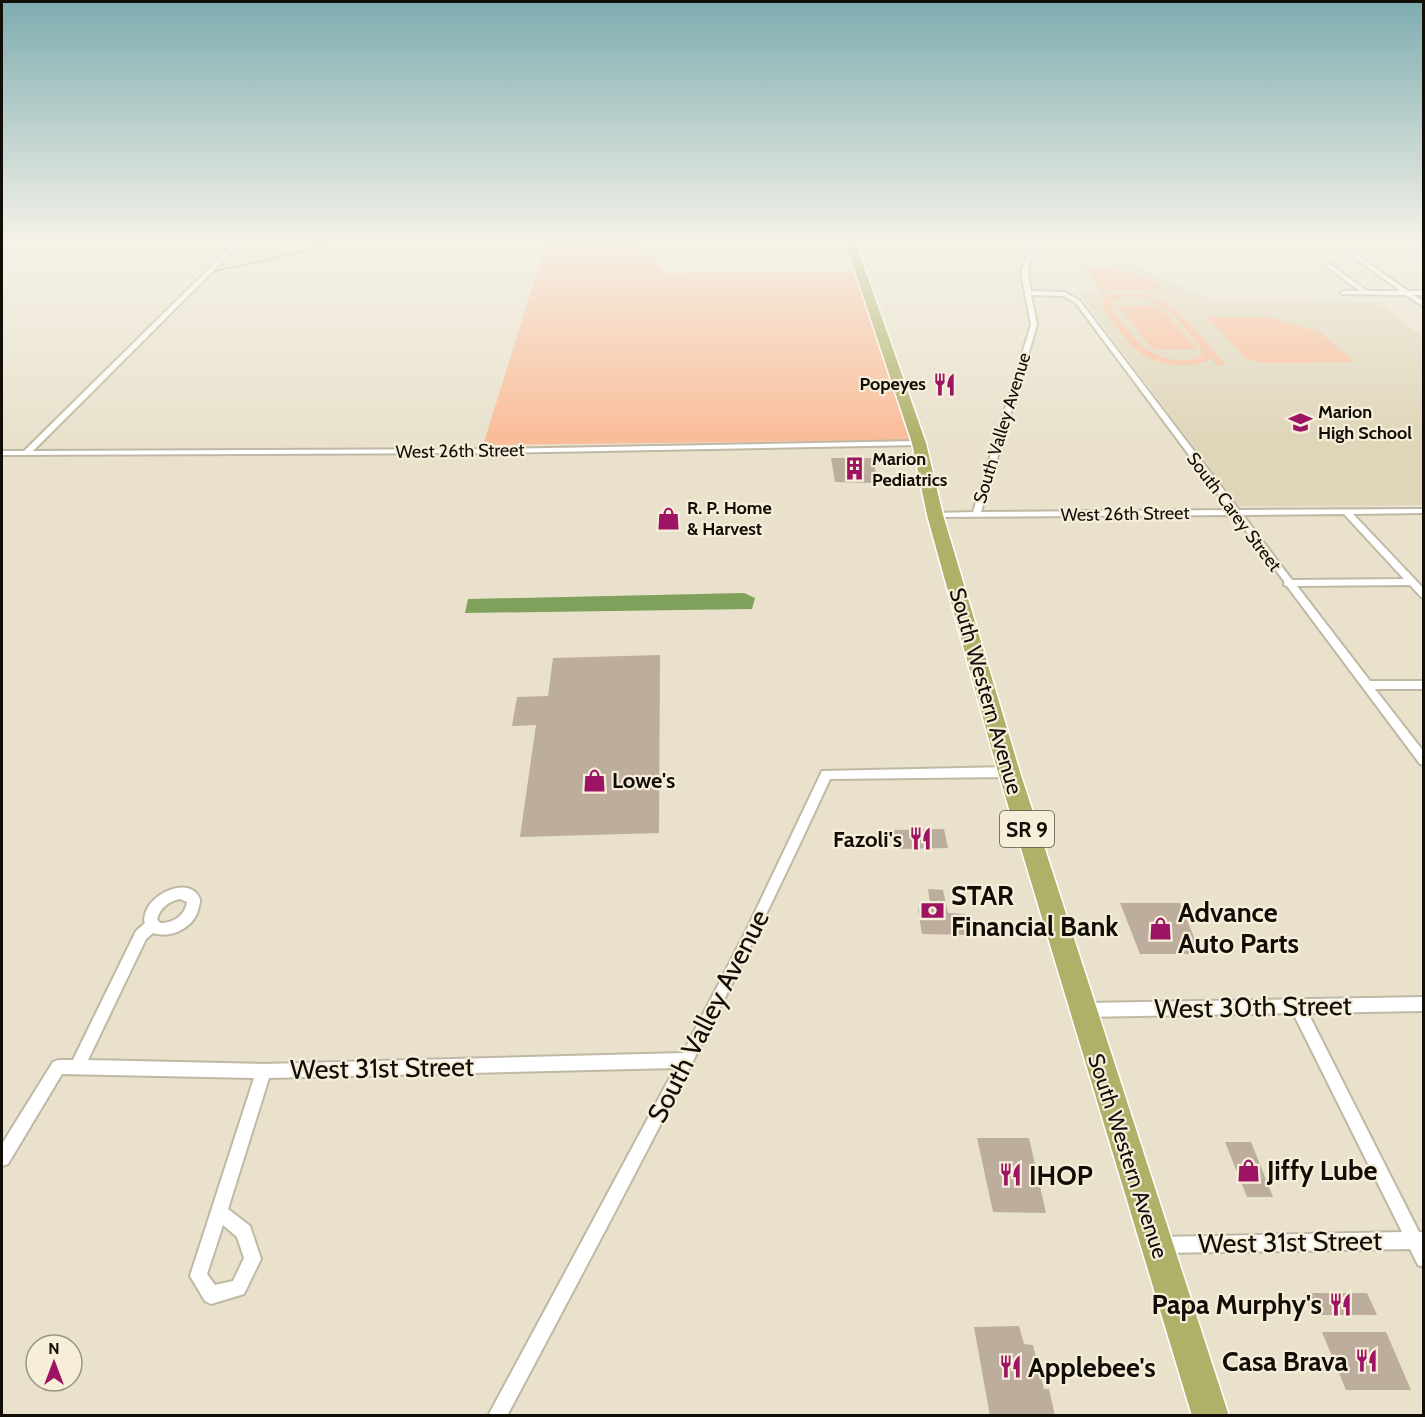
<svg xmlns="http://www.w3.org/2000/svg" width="1425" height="1417" viewBox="0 0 1425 1417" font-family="Cabin,sans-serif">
  <rect width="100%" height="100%" fill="#e9e1cc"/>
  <path fill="#dfd5b9" d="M1080,261H1125L1211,300L1378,303L1423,338V505L1239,506L1079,294L1100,292Z"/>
  <path fill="#fabc99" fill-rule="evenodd" d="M547,241H640L664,273L854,271L912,440L483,445Z
    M1087,268C1115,268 1141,270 1163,290H1101Z
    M1120,293C1173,291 1194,330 1226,365H1217L1211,358C1192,371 1153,365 1136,350C1123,338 1111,320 1101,306L1105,297ZM1128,296C1165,297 1178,322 1200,346L1202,355C1195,360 1188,361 1179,360C1145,359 1128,332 1110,306L1112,300Z
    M1118,306H1159L1198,349H1153Z
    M1206,317H1269L1320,332L1354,362L1267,363L1248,360Z"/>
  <path fill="#80a15c" d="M744,593L755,598L752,609L465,613L468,599Z"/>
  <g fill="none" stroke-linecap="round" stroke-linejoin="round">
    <path stroke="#80a15c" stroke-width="1.5" d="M216,271L303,252L335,241"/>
  </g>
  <path fill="#bcad9c" d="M831,458H872L878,480L872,483L835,482Z
    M660,655L659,833L520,837L536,725L512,726L517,697L548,696L553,658Z
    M944,829L948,848L897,849L893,830Z
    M928,889L943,890L948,913L965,914L970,935L922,934L918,909H931Z
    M1120,903H1180L1201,954H1140Z
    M977,1138H1029L1046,1213L993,1212Z
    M1225,1142H1251L1273,1197H1247Z
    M1304,1293H1367L1377,1315H1313Z
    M1019,1326L1024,1344L1033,1345L1044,1389H1049L1055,1416H990L974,1327Z
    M1322,1332H1386L1411,1390H1346Z"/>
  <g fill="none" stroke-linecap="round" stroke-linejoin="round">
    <defs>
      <path id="street" d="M237,241H243L33,451L494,449L919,441L923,443L919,445L494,453L2,455V451H24Z
        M1040,241H1046C1029,262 1025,264 1031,291L1064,292L1079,300L1239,510L1424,509V513L1353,514L1424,589V598L1421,597L1410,585L1297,586L1370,681H1424V689H1375L1424,752V765L1420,764L1287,586L1284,585V581L1234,515L932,517V513H935L973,512L1031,325L1021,272L1027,256ZM1031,295L1063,296L1075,302L1230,510L981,512L1037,325ZM1344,514L1404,579L1292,580L1243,515Z
        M1331,241H1337L1408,291H1424V295H1413L1424,302V307L1406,295L1342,294L1341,293L1344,291H1360L1326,266V264H1330L1367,291H1401Z
        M1409,241H1416L1424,246V249Z
        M1009,767L1013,769L1015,772L1013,775L1009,777L830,779C731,995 619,1205 507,1416H488L675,1068L269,1078L228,1209L250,1226L261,1259L244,1294L211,1304L205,1301L190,1276L254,1078L62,1074L8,1164L2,1166V1144L53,1062L58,1060H73L136,931L145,923L144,920C145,912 148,905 154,900C165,889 190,880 199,897C201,900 200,903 199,906C196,927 172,939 153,933L146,939L88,1060L264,1064L683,1053L745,933L822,771ZM180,899L187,902C185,916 173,923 160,923L157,919C160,908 169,901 180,899ZM223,1225L237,1237L244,1258L233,1281L215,1285L207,1274Z
        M1424,997V1011L1308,1013L1419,1232H1424V1267L1418,1265L1410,1249L1160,1253L1154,1251L1152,1245L1154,1239L1160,1237L1402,1232L1293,1013L1085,1017L1080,1015L1078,1010L1080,1005L1085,1003Z"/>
      <path id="highway" d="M845,241H855L926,443L943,515L1020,772L1229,1416H1192L998,772L927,515L912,443Z"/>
    </defs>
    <use href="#street" stroke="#bfb8a4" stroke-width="4"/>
    <use href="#highway" stroke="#fff" stroke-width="3"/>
    <use href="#street" fill="#fff" fill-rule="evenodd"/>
    <use href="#highway" fill="#aeb167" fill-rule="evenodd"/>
  </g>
  <linearGradient id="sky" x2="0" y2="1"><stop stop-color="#7eacb0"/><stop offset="0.55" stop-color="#f5f2e8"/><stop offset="1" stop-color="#f5f2e8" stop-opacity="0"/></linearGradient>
  <rect width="1425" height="439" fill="url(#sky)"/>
  <defs>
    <symbol id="restaurant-bare" viewBox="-9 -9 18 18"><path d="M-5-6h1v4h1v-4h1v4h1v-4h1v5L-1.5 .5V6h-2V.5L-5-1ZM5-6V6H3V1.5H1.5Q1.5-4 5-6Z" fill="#9d1464" stroke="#f6eed9" stroke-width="2.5" paint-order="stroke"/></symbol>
    <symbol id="school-bare" viewBox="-9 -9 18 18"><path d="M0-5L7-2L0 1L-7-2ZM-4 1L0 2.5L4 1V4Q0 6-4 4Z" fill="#9d1464" stroke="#f6eed9" stroke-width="2.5" paint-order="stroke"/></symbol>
    <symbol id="building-bare" viewBox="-9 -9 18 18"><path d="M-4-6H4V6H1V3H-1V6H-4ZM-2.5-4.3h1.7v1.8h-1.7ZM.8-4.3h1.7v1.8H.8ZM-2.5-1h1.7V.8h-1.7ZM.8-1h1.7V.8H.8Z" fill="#9d1464" stroke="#f6eed9" stroke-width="2.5" paint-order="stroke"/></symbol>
    <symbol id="shop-bare" viewBox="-9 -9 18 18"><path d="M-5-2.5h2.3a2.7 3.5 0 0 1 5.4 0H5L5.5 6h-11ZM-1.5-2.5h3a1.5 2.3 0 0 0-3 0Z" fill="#9d1464" stroke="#f6eed9" stroke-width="2.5" paint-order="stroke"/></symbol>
    <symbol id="bank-bare" viewBox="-9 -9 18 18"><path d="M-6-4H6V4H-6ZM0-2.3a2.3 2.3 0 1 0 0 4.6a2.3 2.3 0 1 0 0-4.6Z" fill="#9d1464" stroke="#f6eed9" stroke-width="2.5" paint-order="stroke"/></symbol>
  </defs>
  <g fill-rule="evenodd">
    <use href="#restaurant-bare" x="928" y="368" width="33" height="33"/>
    <use href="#school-bare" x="1284" y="406" width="33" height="33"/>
    <use href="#building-bare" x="838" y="452" width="33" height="33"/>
    <use href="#shop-bare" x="652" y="502" width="33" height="33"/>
    <use href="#shop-bare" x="578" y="764" width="33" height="33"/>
    <use href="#restaurant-bare" x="904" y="822" width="33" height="33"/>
    <use href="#bank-bare" x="916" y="894" width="33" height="33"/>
    <use href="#shop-bare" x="1144" y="912" width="33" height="33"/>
    <use href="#shop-bare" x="1232" y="1154" width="33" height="33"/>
    <use href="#restaurant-bare" x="994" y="1158" width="33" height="33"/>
    <use href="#restaurant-bare" x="1324" y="1288" width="33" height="33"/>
    <use href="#restaurant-bare" x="1350" y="1344" width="33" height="33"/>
    <use href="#restaurant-bare" x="994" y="1350" width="33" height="33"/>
  </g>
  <g text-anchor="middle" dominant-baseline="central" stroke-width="4.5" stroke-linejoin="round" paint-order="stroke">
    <g font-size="18" font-weight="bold" fill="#110e08" stroke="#f6eed9" text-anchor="start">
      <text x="926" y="384" text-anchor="end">Popeyes</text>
      <text x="1318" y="412">Marion<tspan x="1318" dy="21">High School</tspan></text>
      <text x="872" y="459">Marion<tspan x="872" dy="21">Pediatrics</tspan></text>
      <text x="687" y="508">R. P. Home<tspan x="687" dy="21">&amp; Harvest</tspan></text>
    </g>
    <g font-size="18" fill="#110e08" stroke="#f6eed9">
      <text transform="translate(1002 428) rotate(-73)">South Valley Avenue</text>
      <text transform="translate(460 451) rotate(-1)">West 26th Street</text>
      <text transform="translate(1234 512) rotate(53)">South Carey Street</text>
      <text transform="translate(1125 514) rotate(-1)">West 26th Street</text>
    </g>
    <rect fill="#f6eed9" stroke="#565147" stroke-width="1.5" x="1000" y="811" width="54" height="36" rx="4.5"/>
    <g font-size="21" font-weight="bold" fill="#110e08">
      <text x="1027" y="829">SR 9</text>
    </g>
    <g font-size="22" fill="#110e08" stroke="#f6eed9">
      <text transform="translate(986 691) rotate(74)">South Western Avenue</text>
      <text transform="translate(1128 1156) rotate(72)">South Western Avenue</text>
    </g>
    <g font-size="22" font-weight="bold" fill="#110e08" stroke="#f6eed9" text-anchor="start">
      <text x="612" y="780">Lowe's</text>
      <text x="902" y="839" text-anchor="end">Fazoli's</text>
    </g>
    <g font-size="27" font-weight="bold" fill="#110e08" stroke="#f6eed9" text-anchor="start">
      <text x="951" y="895">STAR<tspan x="951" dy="31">Financial Bank</tspan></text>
      <text x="1178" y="912">Advance<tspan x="1178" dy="31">Auto Parts</tspan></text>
      <text x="1267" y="1170">Jiffy Lube</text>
      <text x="1029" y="1175">IHOP</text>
      <text x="1322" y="1304" text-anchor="end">Papa Murphy's</text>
      <text x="1348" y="1361" text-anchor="end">Casa Brava</text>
      <text x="1028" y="1367">Applebee's</text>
    </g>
    <g font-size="27" fill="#110e08" stroke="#f6eed9">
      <text transform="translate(1253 1007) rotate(-1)">West 30th Street</text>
      <text transform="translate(708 1016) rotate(-63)">South Valley Avenue</text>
      <text transform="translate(382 1068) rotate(-1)">West 31st Street</text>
      <text transform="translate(1290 1242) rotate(-1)">West 31st Street</text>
    </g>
  </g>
  <rect width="1425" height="1417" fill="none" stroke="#110e08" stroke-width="6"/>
  <g transform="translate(54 1363)"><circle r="28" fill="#f6eed9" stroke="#9a9485" stroke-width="1.5"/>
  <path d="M0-4.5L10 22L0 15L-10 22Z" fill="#9d1464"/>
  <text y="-9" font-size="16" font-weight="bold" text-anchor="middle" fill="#110e08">N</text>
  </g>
</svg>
